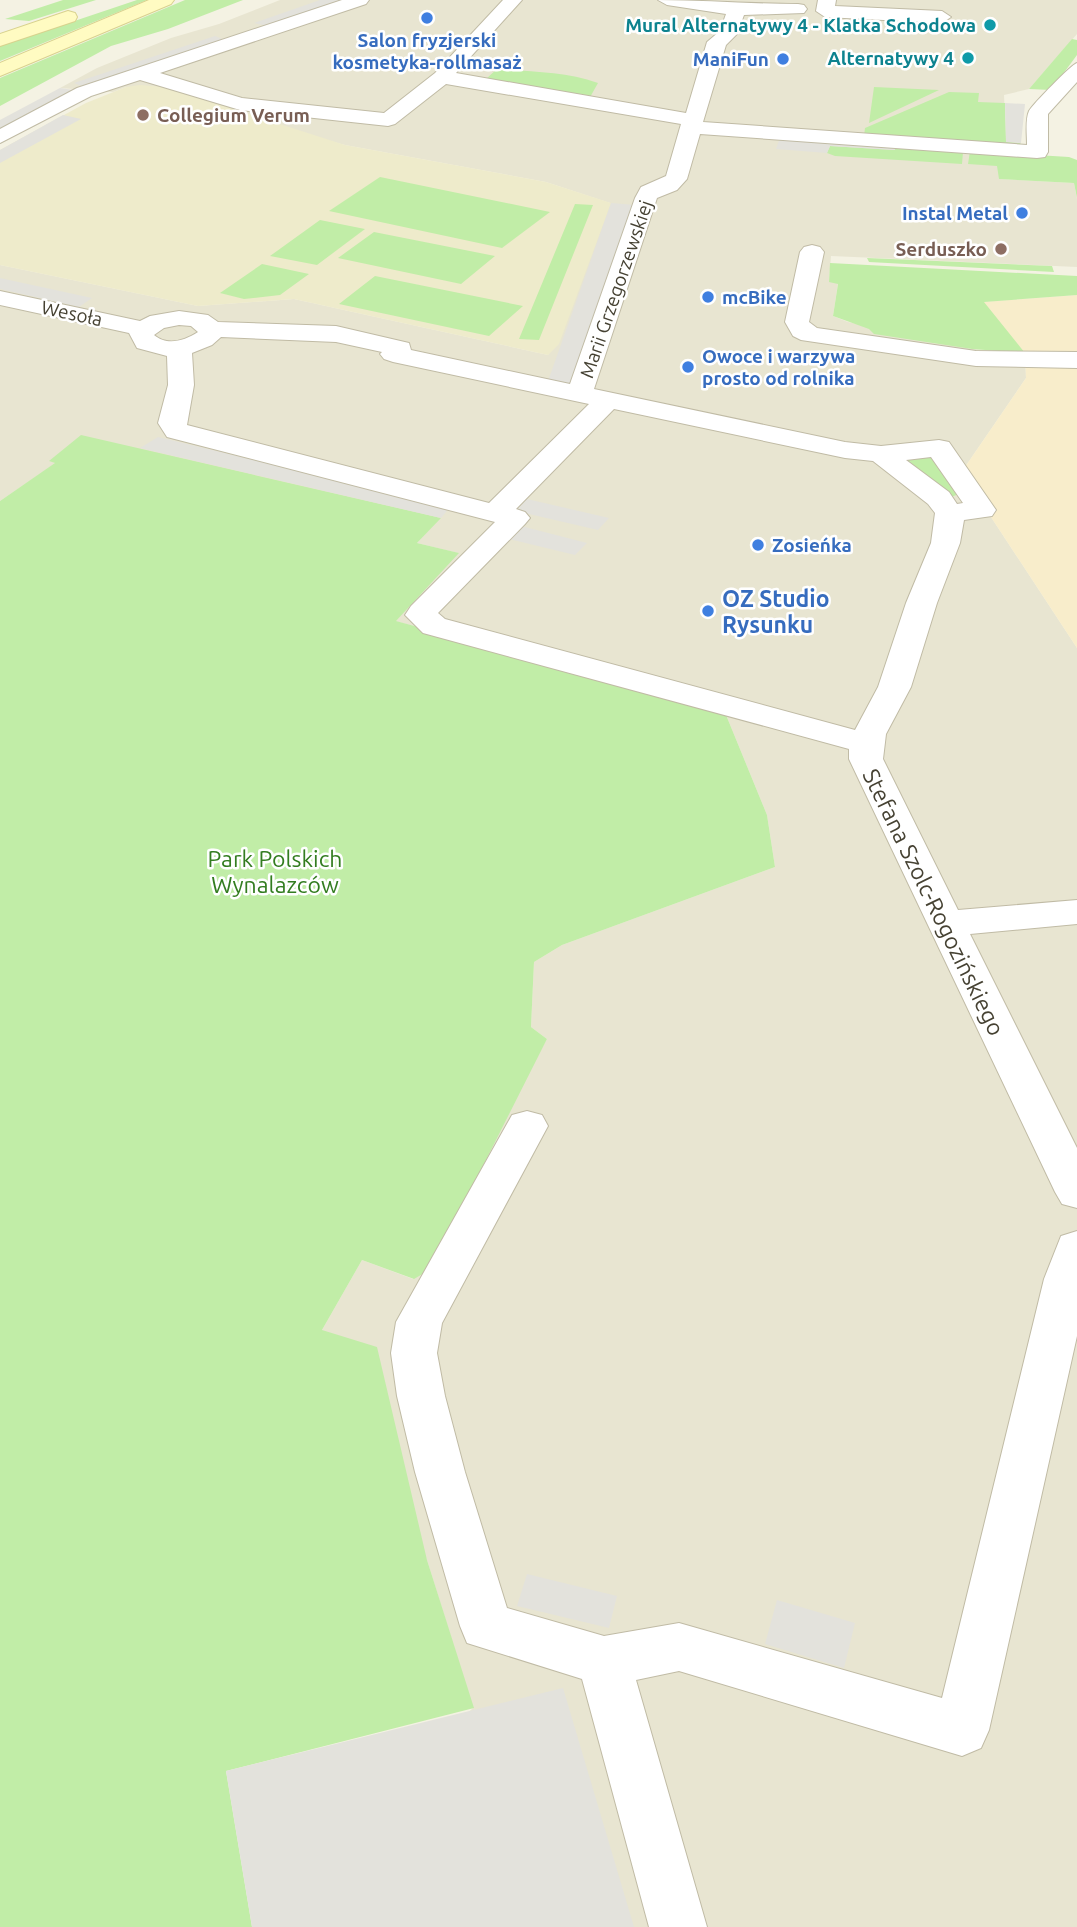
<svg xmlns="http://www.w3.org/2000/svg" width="1077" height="1927" viewBox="0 0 1077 1927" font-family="Ubuntu,sans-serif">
  <rect width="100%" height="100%" fill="#f4f2e3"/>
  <path fill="#e8e5d1" d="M280,0H1077V34L1029,89L1004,95L1006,142L1021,143L1014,148L999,179L1074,183L1077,199V267L831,256L829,281L838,283L833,316L848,322L972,349L1025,353L1026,378L965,467L996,513L989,514L1077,648V1927H252L473,1708L427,1560L322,1330L362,1260L413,1279L547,1039L531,1027L534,962L562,945L775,867L767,815L724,710L395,621L458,553L417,543L440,518L50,461L56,463L0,501V265L198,306L294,299L548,355L610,203L546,182L345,145L126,87L113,92L60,88L97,68L171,38L219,24Z"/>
  <path fill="#f8edcb" d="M1077,295V648L989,514L996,512L965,467L1026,378L1025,353L982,302Z"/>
  <path fill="#eeebcb" d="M140,85L165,87L345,145L546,182L611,203L559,344L548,355L294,299L198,306L0,265V150L86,103L126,87Z"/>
  <path fill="#c1eda7" d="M63,0H96L29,21L5,19Z
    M137,0H147L0,61V46Z
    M185,0H243L168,29L111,46L0,106V78Z
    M1072,39L1077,40V55L1051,90L1029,89Z
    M498,68C532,73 566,71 598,83L589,99L486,79Z
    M874,87L939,90L869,123Z
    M949,92L979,93L978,102L1005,103L1006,142L1021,143L1014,148L864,136L865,128Z
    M901,145L963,152L962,164L835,156L827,153L830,146L894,150Z
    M970,151L1069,157L1077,160V198L1074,183L999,179L997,166L968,164Z
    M380,177L550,212L502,248L329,211Z
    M575,204L593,205L539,340L519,339Z
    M320,220L365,229L317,265L270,256Z
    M374,232L495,256L461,284L338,258Z
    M867,258L1052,266L1054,272L869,262Z
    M830,263L1077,276V295L984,302L1025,353L972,349L874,334L869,329L833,316L838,284L829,282Z
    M262,264L309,274L280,295L244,299L220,293Z
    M375,276L523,306L489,336L339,304Z
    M81,435L441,518L417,543L459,553L396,621L724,710L767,815L775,867L562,945L534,962L531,1027L547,1039L431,1269L414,1279L362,1260L322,1330L377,1347L427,1560L474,1708L226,1771L252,1927H0V501L55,463L49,461Z
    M934,455L961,493L949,498L902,460Z"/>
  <path fill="#e3e2dc" d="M320,0H342L267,26L254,23Z
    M215,36L225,40L84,87L74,83Z
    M60,88L74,90L0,131V120Z
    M1005,103L1025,104L1021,143L1006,142Z
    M63,115L81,119L0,163V150Z
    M780,138L901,145L894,150L830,146L827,153L776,149Z
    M611,203L635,205L571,388L547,384Z
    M0,278L92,298L79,307L0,289Z
    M158,437L450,507L441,518L140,448Z
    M527,499L609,518L598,530L516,511Z
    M517,525L587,543L575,555L505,538Z
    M527,1574L617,1596L609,1628L517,1606Z
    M777,1600L855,1623L844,1668L765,1644Z
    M563,1688L634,1927H252L226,1771Z"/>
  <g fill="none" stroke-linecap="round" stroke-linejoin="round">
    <defs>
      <path id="street" d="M342,0H369L366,4L160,73L242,98L384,113L435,73L503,0H522L456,73L686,113L707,42L720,31L726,14L667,5L658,0C705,0 751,4 798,4L804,5L807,9L804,13L744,15L737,34L726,45L703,122L1027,145C1027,134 1025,120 1029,111C1032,105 1072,64 1077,63V82L1048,114V152L1045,157L1037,158L700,134L687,179L677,190L657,198L594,389L845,442L881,446L939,440L949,442L996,510L992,516L964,520L960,543L937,603L911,687L886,734L883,759L958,910L1077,900V924L970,934L1077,1148V1208L1062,1204L1055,1192L849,759V749L423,633L405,615L411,606L495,522L167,437L158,423L168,385L167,356L137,348L129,333L0,305V291L140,321L150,316L179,311L208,315L218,322L336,326L409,343L411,350L570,384L635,198L641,187L666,176L681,124L446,84L395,124L388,126L240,110L140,80L91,96L0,143V129L77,88ZM179,325L191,326L198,332C184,341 167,346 154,335L164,328ZM221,337L336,342L382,352L380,354L384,359L393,362L589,404L489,503L187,425L194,385L192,353L212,345ZM614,409L845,458L873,461L928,504L935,513L931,543L906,603L878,687L855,730L445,619L438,613L525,524L530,518L525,512L516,509ZM931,457L963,503L957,504L949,492L906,460Z
        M818,0H836L835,6L942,11L951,17L942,23L825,17L816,11Z
        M812,245L820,247L824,252L809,322L817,328L976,351L1077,352V368L976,366L801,340L793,336L785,322L800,252L804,247Z
        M527,1111L542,1115L548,1126L442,1323L437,1353L445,1396L465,1472L507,1608L604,1636L679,1623L942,1698L1044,1279L1061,1236L1077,1231V1336L989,1730L981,1748L962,1756L679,1671L636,1680L707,1927H649L582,1679L467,1643L460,1626L415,1472L397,1396L391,1353L396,1322L512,1115Z"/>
      <path id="secondary" d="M149,0H174L171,4L0,76V63Z
        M68,11L75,13L77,17L75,21L0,46V34Z"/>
    </defs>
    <use href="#street" stroke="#c0bba5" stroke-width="2"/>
    <use href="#secondary" stroke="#d8d28e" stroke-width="2"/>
    <use href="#street" fill="#fff" fill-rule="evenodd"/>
    <use href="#secondary" fill="#fffbc2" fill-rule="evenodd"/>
  </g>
  <g fill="#3f7fe0" stroke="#fff" stroke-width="2.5">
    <circle cx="427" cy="18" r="7"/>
    <circle cx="783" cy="59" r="7"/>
    <circle cx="1022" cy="213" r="7"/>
    <circle cx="708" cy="297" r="7"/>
    <circle cx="688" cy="367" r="7"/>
    <circle cx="758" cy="545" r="7"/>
    <circle cx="708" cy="611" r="7"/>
  </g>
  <g fill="#0f9aa8" stroke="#fff" stroke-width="2.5">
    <circle cx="990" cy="25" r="7"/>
    <circle cx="968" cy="58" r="7"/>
  </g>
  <g fill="#8d6e63" stroke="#fff" stroke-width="2.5">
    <circle cx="143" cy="115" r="7"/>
    <circle cx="1001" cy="249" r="7"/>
  </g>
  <g text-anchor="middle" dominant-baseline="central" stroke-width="5" stroke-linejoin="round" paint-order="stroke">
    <g font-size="19" font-weight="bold" fill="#0d838f" stroke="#fff" text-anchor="end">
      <text x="976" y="25">Mural Alternatywy 4 - Klatka Schodowa</text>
      <text x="954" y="58">Alternatywy 4</text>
    </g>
    <g font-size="19" font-weight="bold" fill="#366cbe" stroke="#fff" text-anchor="start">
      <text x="427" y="40" text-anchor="middle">Salon fryzjerski<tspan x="427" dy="22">kosmetyka-rollmasaż</tspan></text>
      <text x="769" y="59" text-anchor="end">ManiFun</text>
      <text x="1008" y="213" text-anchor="end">Instal Metal</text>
      <text x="722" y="297">mcBike</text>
      <text x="702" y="356">Owoce i warzywa<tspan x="702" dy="22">prosto od rolnika</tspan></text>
      <text x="772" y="545">Zosieńka</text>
    </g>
    <g font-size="19" font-weight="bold" fill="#785e54" stroke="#fff" text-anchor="start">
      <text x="157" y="115">Collegium Verum</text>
      <text x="987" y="249" text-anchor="end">Serduszko</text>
    </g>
    <g font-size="19" fill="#464233" stroke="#fff">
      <text transform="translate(616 289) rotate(-71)">Marii Grzegorzewskiej</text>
      <text transform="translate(72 313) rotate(12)">Wesoła</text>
    </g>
    <g font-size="23" font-weight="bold" fill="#366cbe" stroke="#fff" text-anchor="start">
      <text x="722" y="598">OZ Studio<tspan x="722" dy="26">Rysunku</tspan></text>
    </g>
    <g font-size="23" fill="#337d20" stroke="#fff">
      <text x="275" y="858">Park Polskich<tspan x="275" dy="26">Wynalazców</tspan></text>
    </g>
    <g font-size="23" fill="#464233" stroke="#fff">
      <text transform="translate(934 902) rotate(64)">Stefana Szolc-Rogozińskiego</text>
    </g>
  </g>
</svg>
